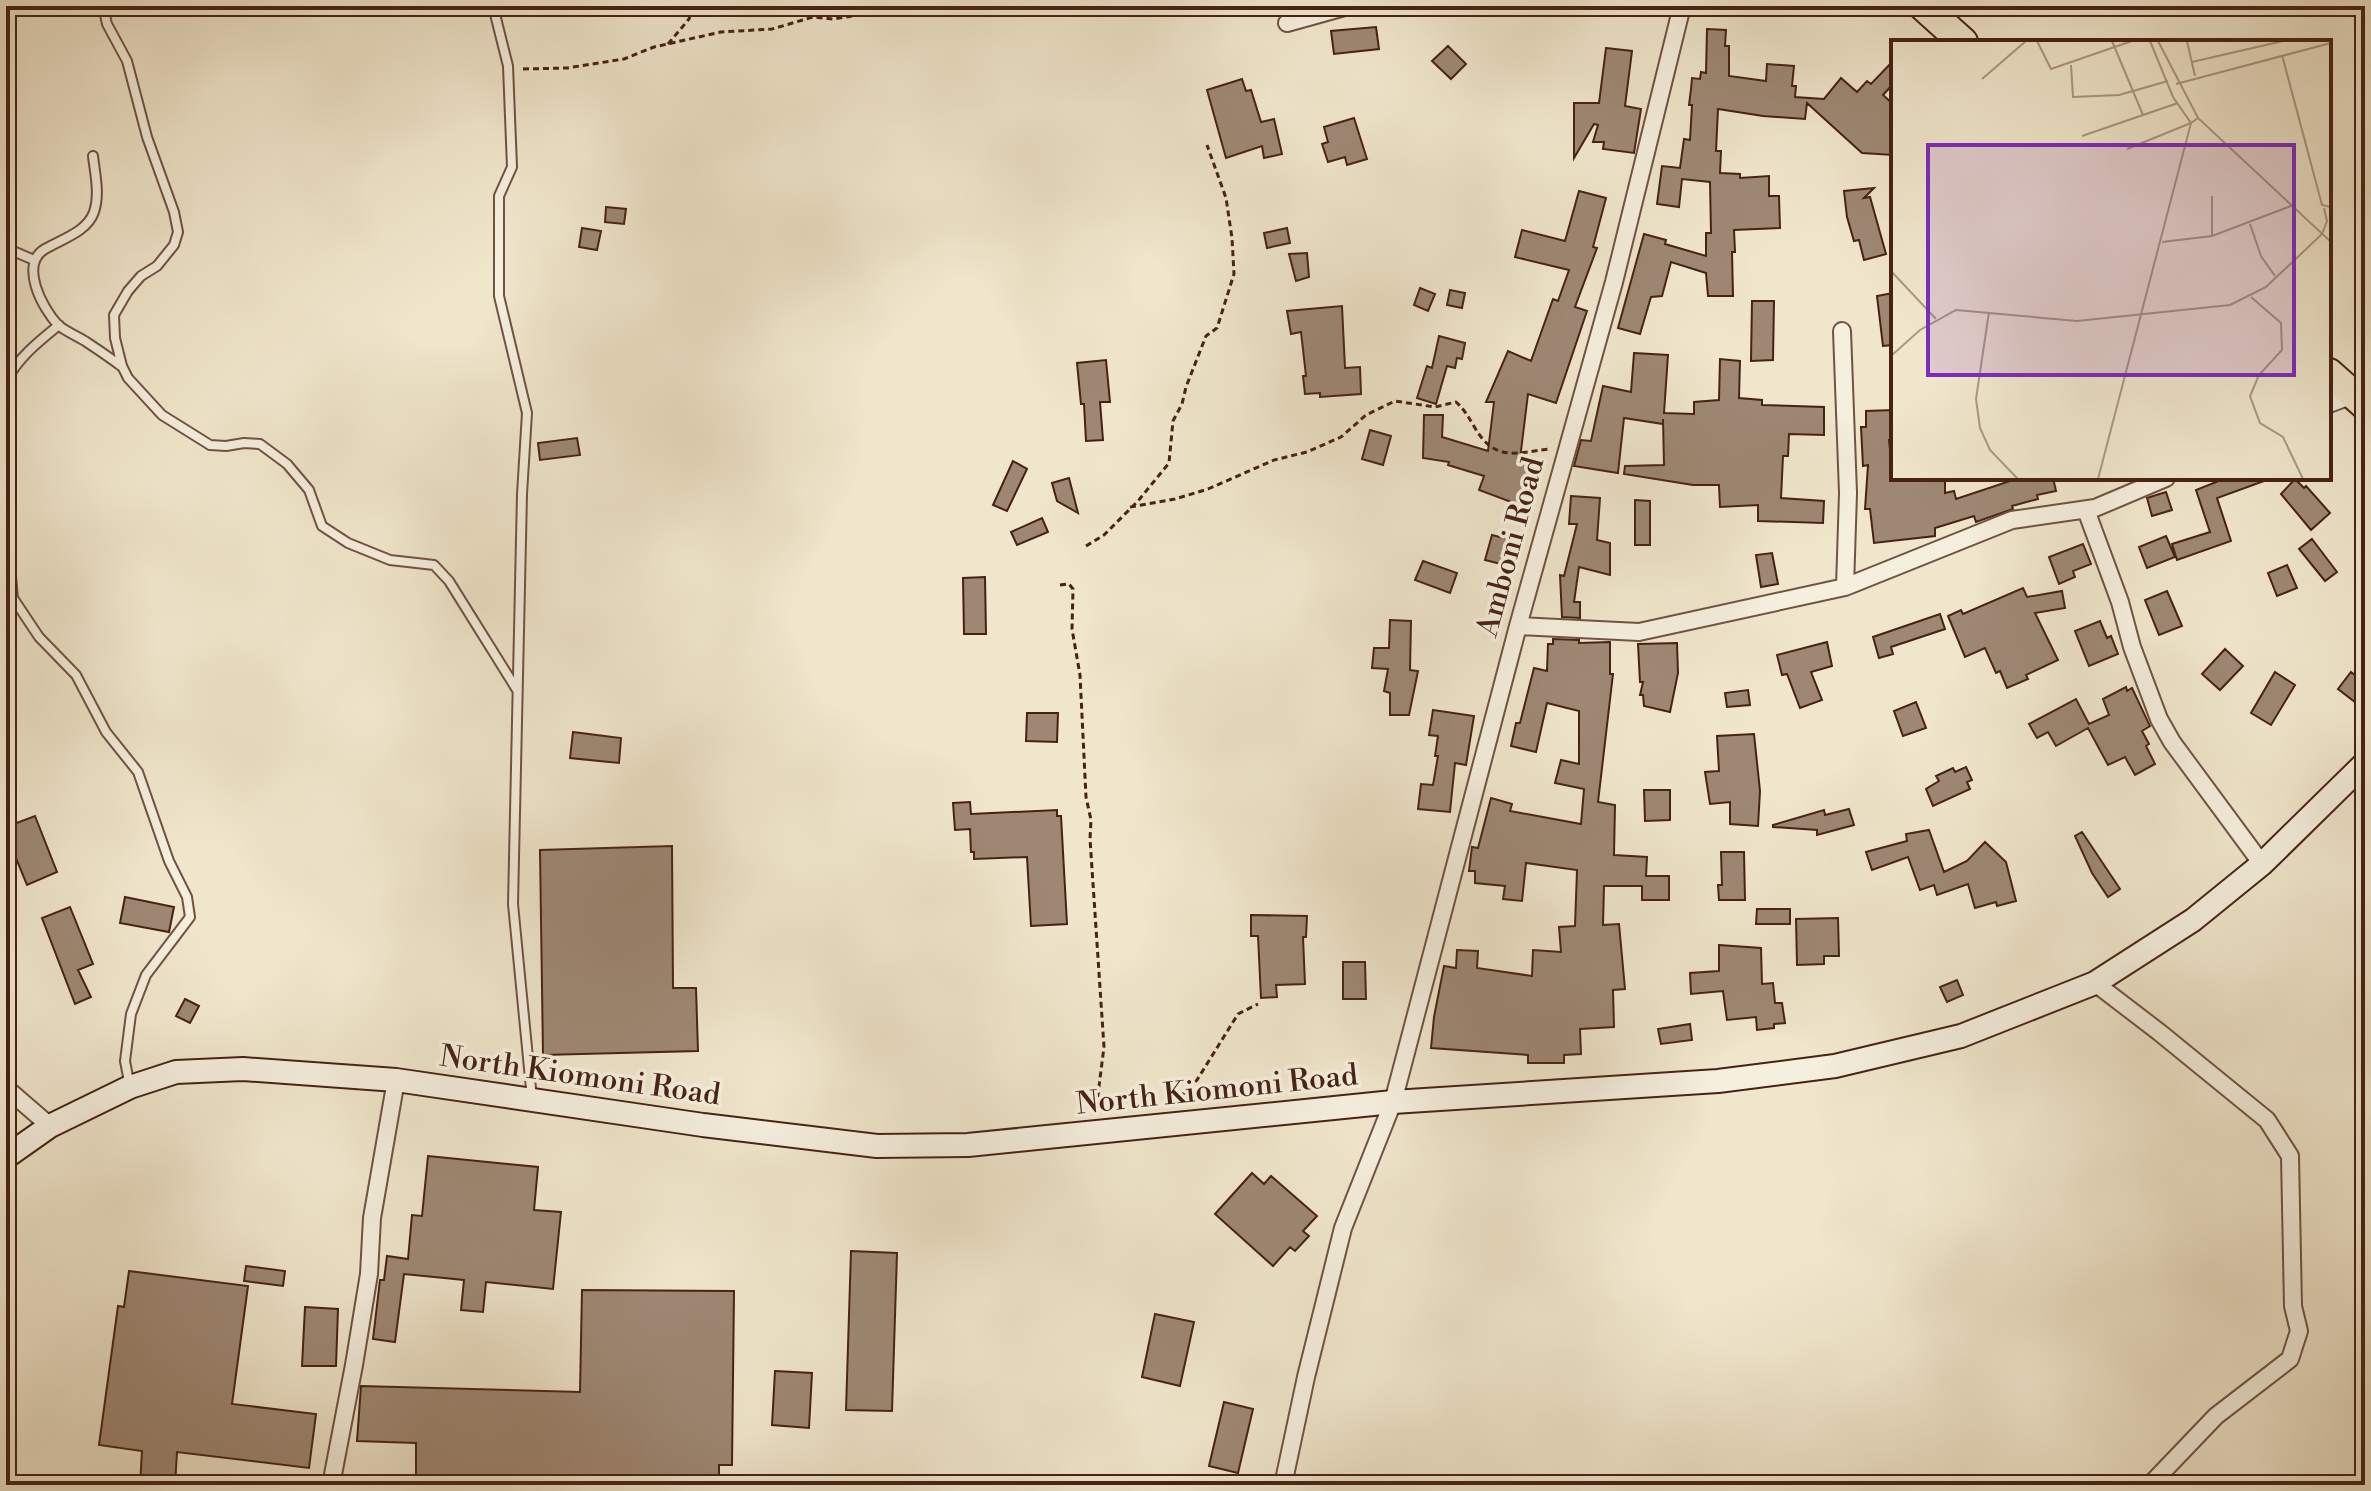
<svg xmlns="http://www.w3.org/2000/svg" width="2371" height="1491" viewBox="0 0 2371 1491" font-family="'Libre Bodoni',serif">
  <rect width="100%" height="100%" fill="#f0e6cc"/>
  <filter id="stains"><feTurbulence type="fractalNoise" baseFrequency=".0025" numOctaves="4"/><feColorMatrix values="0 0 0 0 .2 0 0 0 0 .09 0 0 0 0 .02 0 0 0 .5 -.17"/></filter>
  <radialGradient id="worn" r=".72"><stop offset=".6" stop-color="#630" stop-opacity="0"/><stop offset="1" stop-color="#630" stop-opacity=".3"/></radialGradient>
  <path fill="#9e8874" stroke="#462214" stroke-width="2" d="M1376,27L1379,49L1334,54L1331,31Z
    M1707,29L1726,30L1725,46H1729V76L1766,81L1767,64L1794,66L1792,86H1796L1795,97L1824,99L1841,78L1857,92L1867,81L1871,84L1893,61V84L1883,95L1893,104V155L1862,153L1807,103L1805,119L1763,116L1718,109L1716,151H1721L1720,173L1740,174V178L1769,176V196H1779L1780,228L1734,230L1735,252H1732L1733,296H1708L1706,273L1671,262L1662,296L1651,297L1640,334L1618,328L1644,234L1666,240L1665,244L1706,256V233H1711L1710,182L1682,179L1679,207L1657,204L1662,166L1680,168L1684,139L1690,140L1692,105H1689L1691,89L1692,78L1700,79L1701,72L1706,73Z
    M1448,46L1466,64L1451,79L1432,61Z
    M1606,48L1632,51L1625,106L1641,109L1634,153L1603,149L1604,142H1593L1598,125L1594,124L1574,158V103H1599Z
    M1242,79L1246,91L1251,90L1261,122L1274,119L1282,154L1264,158L1262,146L1226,158L1207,90Z
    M1354,118L1367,159L1347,165L1345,157L1328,162L1322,144L1328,142L1324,127Z
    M1874,188L1864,198L1870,197L1886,254L1864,260L1859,240L1854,241L1847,217L1844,191Z
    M1579,191L1606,198L1593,247L1597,248L1575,307L1587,311L1556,403L1528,394L1520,459L1541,466L1528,502L1521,499L1519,505L1479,490L1484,476L1448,465L1449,462L1423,458L1424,415H1443L1442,437L1488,451L1494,402H1486L1508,351L1531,361L1553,299L1558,301L1569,270L1515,257L1522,230L1565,241Z
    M606,207L626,209L624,224L605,222Z
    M582,228L601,231L597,250L579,247Z
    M1287,228L1290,243L1267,248L1264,233Z
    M1307,253L1309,277L1296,281L1289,254Z
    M1420,288L1435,294L1428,311L1414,305Z
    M1450,290L1465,293L1462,308L1447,305Z
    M1893,293V345L1883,346L1877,296Z
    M1752,301H1774L1773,360L1751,361Z
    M1342,306L1345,368L1360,367L1361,394L1320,397V393L1305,394L1303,376H1306L1301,332L1291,334L1287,311Z
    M1439,336L1465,343L1462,359L1457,358L1455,368L1447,366L1436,404L1417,398L1427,366L1432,368Z
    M1634,353L1668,355L1664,413L1694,414V402L1719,400L1720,359L1740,361L1739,398L1762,400V405L1824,407V435L1789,434L1788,456H1783L1781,498L1824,501L1823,523L1758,521V505L1720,507L1719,485H1693L1624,474L1625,466L1664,465L1663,419V424L1624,418L1618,473L1574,466L1581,440L1591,441L1603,386L1631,392Z
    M1106,360L1110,402H1100L1103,440L1086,441L1084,404H1081L1077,363Z
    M1893,410V440H1889L1893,478H1945V493L1954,491L1956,499L2019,478H2053L2056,491L2037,495L2038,499L2012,506L2013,509L1976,522L1974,516L1935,528V536L1874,543L1870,509H1865L1868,465L1863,466L1861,427H1866V411Z
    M1370,430L1391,436L1383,465L1362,459Z
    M577,438L580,455L540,460L538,443Z
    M1013,461L1027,469L1007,511L993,505Z
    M1069,478L1078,513L1057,501L1052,483Z
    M2226,478H2266L2267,480L2217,498L2231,541L2177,560L2172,544L2210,532L2196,490Z
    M2295,479L2304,488L2306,486L2330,513L2311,530L2281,494Z
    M2166,492L2172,510L2152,516L2147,498Z
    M1571,496L1600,498L1597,540L1610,543V575L1579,567L1574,602H1580V618L1562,617L1560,575L1564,576L1577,524H1569Z
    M1635,500L1650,501V545H1635Z
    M1042,518L1048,532L1017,545L1011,532Z
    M1492,535L1512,540L1505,565L1485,560Z
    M2166,536L2175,557L2147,568L2139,547Z
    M2312,539L2337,572L2325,581L2299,549Z
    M2083,544L2091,564L2073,571L2075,577L2059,584L2049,557Z
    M1772,553L1778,584L1761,587L1756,555Z
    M1423,561L1457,573L1450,593L1415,580Z
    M2287,565L2297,588L2277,596L2268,573Z
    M985,577L986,634H964L963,578Z
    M2023,588L2027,597L2062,591L2065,608L2035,613L2058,660L2026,675L2028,679L2007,688L2000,671L1996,673L1985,648L1965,657L1948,616L1961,610L1963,614Z
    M2167,591L2182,626L2159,635L2145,600Z
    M1940,614L1945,629L1891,647L1893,654L1879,658L1873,637Z
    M1390,620L1411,621L1410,670L1418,671L1409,715H1390V693L1384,691L1388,669L1372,668L1374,648H1389Z
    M2100,621L2107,638L2111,636L2118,654L2089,666L2075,631Z
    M1553,639L1579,640V643L1610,642V674H1613L1598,802L1615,805L1614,855L1647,857L1646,876H1669V900H1642V886H1604L1603,925L1619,924L1625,989L1613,990L1614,1027L1580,1029L1581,1054L1564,1055V1063H1528V1055L1431,1048L1434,1017L1444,966L1456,968L1457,950L1478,951L1477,968L1532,976L1533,950L1561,952L1559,927L1575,926L1577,870L1526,863L1522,901L1503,899L1505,886L1475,883V871H1469L1472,847L1478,848L1491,798L1512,804L1510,811L1581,824L1584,789L1555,783L1561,760L1579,764V711L1547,703L1536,752L1511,746L1516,723H1520L1534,668L1547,671L1548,644H1553Z
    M1827,642L1832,666L1811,672L1822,700L1800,708L1787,674L1782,675L1777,655Z
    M1677,643L1678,673L1670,712L1644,706L1643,695H1640L1643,682H1640L1638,644Z
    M2225,649L2243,666L2220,690L2202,674Z
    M2275,672L2295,685L2271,725L2251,713Z
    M2351,672L2365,683V688L2355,702L2338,689Z
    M2126,687L2127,691L2132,688L2150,726L2142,731L2149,744L2146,746L2155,764L2135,775L2125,757L2108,765L2088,728L2056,746L2048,732L2037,738L2029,724L2076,699L2089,724L2109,715L2103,699Z
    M1748,690L1750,705L1727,707L1725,693Z
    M1916,702L1926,728L1903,736L1894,711Z
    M1433,710L1474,716L1466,765L1455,763L1450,812L1418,809L1421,784L1433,785L1438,756H1435L1438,736L1429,735Z
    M1027,713H1058L1057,742L1026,741Z
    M573,732L621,738L619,763L570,758Z
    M1754,734L1760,791L1758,826L1730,824V802L1710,804L1705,772L1719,771L1717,736Z
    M1966,767L1972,780L1967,782L1970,789L1933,806L1926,789L1939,781L1936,776L1953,768L1955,772Z
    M1644,790H1670V820L1645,821Z
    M970,802L971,814L1057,810V816H1061L1067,924L1031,926L1027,857L974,859V852H971L970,829L955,830L953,803Z
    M1849,809L1854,825L1817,835V830L1773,827V825L1824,810L1825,815Z
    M35,816L57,872L27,885L6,834V827Z
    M1929,830L1944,872L1967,861L1985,842L2006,862L2016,901L1997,906L1996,902L1975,908L1968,884L1937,895L1934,885L1920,890L1908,857L1872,870L1866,852L1907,841L1906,834Z
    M2082,832L2120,889L2108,897L2092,873L2075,836Z
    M672,846L673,988H696L698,1051L543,1055L540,850Z
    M1721,852H1744L1745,900H1719L1718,885H1722Z
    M125,897L174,907L169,932L120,923Z
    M70,907L93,964L78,970L91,997L75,1004L42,918Z
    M1757,909H1790V924H1756Z
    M1251,915L1307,916L1306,937H1303L1305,984L1276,985L1277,997L1261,998L1258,936H1251Z
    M1838,918L1839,956H1824V964L1797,965L1796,919Z
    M1719,945L1761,948L1762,984L1773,983L1775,1003H1782L1785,1023L1774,1024V1028L1757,1030L1756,1017L1727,1020L1723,991L1691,994L1690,973L1719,971Z
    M1343,962H1365L1366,999H1343Z
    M1957,980L1963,995L1947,1002L1940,987Z
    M185,999L199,1006L190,1023L176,1016Z
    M1690,1024L1692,1040L1661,1044L1658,1029Z
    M428,1156L538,1167L534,1210L561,1212L553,1289L486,1282L483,1312L461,1310L464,1280L404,1274L395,1342L373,1339L380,1280H384L387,1256L408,1259L412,1215L422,1216Z
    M1252,1173L1264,1184L1271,1176L1317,1216L1303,1231L1309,1236L1295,1251L1290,1247L1273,1266L1215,1214Z
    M851,1251L897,1253L892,1411L846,1410Z
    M246,1266L285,1271L283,1286L244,1281Z
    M129,1271L248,1286L232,1404L316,1414L309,1468L177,1452L175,1485H140L142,1451L99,1445L118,1306L124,1307Z
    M582,1290L734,1291L732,1465H719V1485H416V1443L357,1441L361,1386L580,1392Z
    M305,1307L338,1309L336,1366H302Z
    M1155,1314L1194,1322L1180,1386L1142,1377Z
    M775,1371L812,1373L809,1428L772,1425Z
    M1224,1402L1253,1409L1238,1473L1209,1466Z"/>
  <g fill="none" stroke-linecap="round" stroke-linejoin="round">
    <defs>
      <path id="lane" d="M103,6L107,24L127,61L147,137L174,212L178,232L174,245L157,266L141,276L128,291L114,315L115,338L122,366L128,378L162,415L210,445L226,446L244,443L260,444L287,464L309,490L322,526L348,543L390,560L434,565L449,581L517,690
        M493,6L508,66L512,167L499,196V296L527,413L522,494L513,904L532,1099
        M93,156C95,174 100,194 94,212C87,232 62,239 45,249C19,264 42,308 58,325C65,331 77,336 85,341C97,349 109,357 121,366
        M6,248L34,260
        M6,381C19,357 38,342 59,325
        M6,448L10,469L7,533L13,598L39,637L76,675L106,732L138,772L169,861L187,897L190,917L146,975L131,1014L125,1061L130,1087"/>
      <path id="street" d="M1287,23L1348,6
        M1842,331L1848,493L1845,587
        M2329,404L2353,395
        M2086,510L2120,602L2132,647L2159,719L2172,742L2262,864
        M1518,626L1639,632L1845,587L2012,520L2095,508L2166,478
        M2095,983L2159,1032L2267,1120L2290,1156L2293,1306L2299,1331L2290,1359L2216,1416L2150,1485
        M6,1088L50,1126
        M331,1485L354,1365L369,1274L372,1218L396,1080
        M1283,1485L1306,1377L1343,1228L1393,1102L1518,626L1614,282L1682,6"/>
      <path id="secondary" d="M6,1157L50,1126L130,1087L176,1072L243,1069L396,1080L703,1125L877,1146L968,1145L1393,1102L1718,1081L1835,1066L1961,1036L2095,983L2193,920L2262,864L2365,763"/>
      <path id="highway" d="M1923,6L1963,42
        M2329,373L2365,405"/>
    </defs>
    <use href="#lane" stroke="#705342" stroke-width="12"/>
    <use href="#street" stroke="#705342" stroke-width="20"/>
    <use href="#secondary" stroke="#462214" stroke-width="26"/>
    <use href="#highway" stroke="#462214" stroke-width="32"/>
    <path stroke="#462214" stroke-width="3" stroke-dasharray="6 4" stroke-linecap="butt" d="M668,44L689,19L693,6
      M523,69L567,68L624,59L654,47L721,32L772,29L813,17L833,19L865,14L873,6
      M1130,507L1175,499L1208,489L1274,460L1307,452L1341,437L1366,415L1395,401L1435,407L1456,402C1465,410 1469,418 1475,428C1495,462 1516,453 1549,449
      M1086,546L1104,535L1138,501L1169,463L1173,421L1182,404L1186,387L1206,336L1217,328L1234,274L1232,238L1226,198L1207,145
      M1060,585L1069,584L1073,589L1072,629L1080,675L1086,797L1091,820L1090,839L1104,1047L1096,1110
      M1174,1103L1197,1080L1238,1014L1258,1004"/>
    <use href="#lane" stroke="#f5efde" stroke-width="8"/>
    <use href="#street" stroke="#f5efde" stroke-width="16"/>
    <use href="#secondary" stroke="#f5efde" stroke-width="22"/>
    <use href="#highway" stroke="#f0e6cc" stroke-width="28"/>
  </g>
  <g text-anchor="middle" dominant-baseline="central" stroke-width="7" stroke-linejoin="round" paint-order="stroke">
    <g font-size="30" fill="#462214" stroke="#f5efde">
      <text transform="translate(1511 547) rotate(-75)">Amboni Road</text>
      <text transform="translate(580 1076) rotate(8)">North Kiomoni Road</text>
      <text transform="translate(1217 1090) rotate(-6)">North Kiomoni Road</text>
    </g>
  </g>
  <g transform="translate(1891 40)">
    <rect width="440" height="440" fill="#f0e6cc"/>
    <path fill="none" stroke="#ac9882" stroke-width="2" d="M146,1L160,29L241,1M221,1L252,75M267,1L307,78L440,202M296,1L304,36M391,15L431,165L440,167M301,22L392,1M180,25L182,57L228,55L277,41M91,39L135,1M285,44L440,3M191,96L287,63M236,109L300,83L282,57L259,1M321,156V196M359,184L370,216L384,236M431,194L436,181L433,168M271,202L321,196L400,166M0,231L45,279M360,257L390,283L391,310L368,335L359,356L369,383L392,397L412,439M98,272L85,359L89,388L99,410L127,439M0,316L29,290L65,270L186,281L339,265L375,247L431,194M207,439L300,83L307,78"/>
    <path fill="#7b2cbf" fill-opacity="0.15" stroke="#7b2cbf" stroke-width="4" d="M37,105H403V335H37Z"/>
    <rect width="440" height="440" fill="none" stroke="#462214" stroke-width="4"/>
  </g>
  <rect width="2371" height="1491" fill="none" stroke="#f0e6cc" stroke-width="32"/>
  <rect x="8" y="8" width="2355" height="1475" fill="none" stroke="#462214" stroke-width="4"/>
  <rect x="16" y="16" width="2339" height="1459" fill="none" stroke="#462214" stroke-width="2"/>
  <rect width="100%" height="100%" filter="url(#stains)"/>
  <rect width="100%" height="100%" fill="url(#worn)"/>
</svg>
